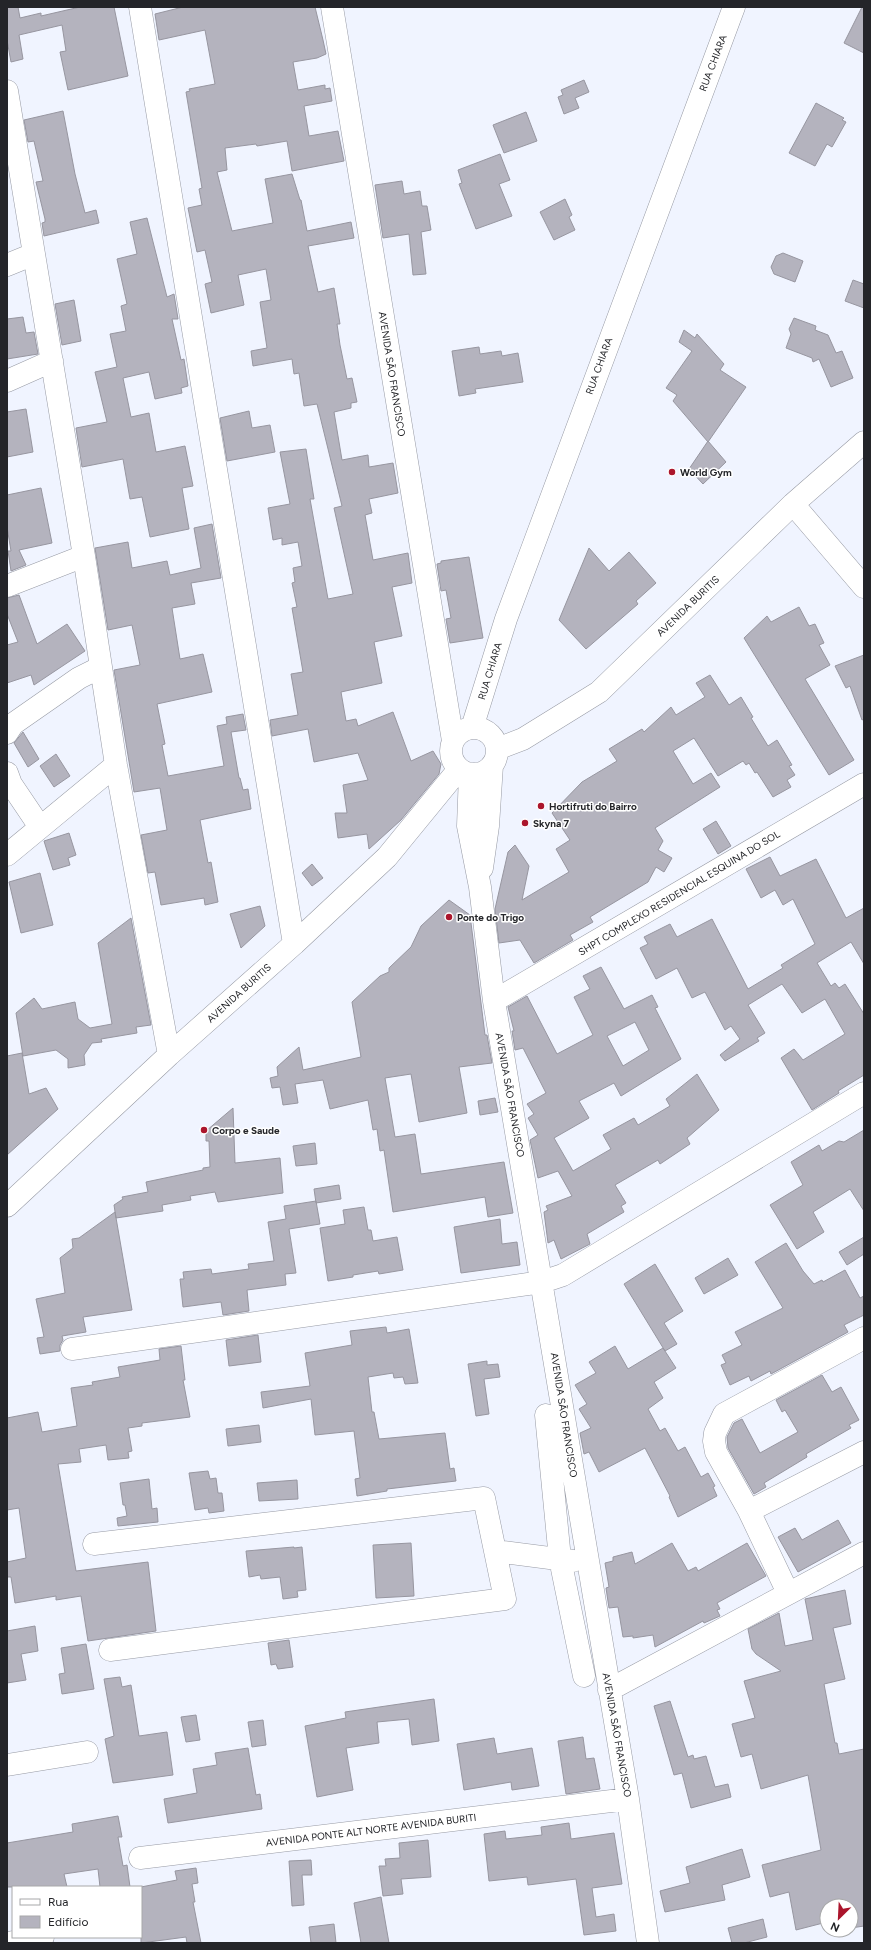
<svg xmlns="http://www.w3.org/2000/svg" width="871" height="1950" viewBox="0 0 871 1950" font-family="Figtree,sans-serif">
  <rect width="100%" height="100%" fill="#f0f4ff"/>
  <path fill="#b4b3be" stroke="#9796a0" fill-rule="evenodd" d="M7,7H18L20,18L41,13V16L80,7H114L128,76L68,90L60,52L66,51L62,25L19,35L23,59L11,62L7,40Z
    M183,7H315L323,40L326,54L317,58L293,62L298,90L325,85V89L330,88L332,101L304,106L309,136L338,131L344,161L292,171L287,141L257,146L256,144L225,148L227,170L217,172L232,231L273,223L265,179L292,174L300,200H301L307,231L351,222L354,238L308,246L318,292L334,288L340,324H337L340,345L347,379L352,378L357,402L351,403V408L334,412L342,460L368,455L369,467L393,463L398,493L369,499L372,513L365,515L373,560L408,553L412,583L392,587L402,636L374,642L382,683L341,692L346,721L356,719L358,726L393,712L411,761L433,751L441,764L439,774L401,820L369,849L367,834L338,838L335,813H347L343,785L368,780L358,753L314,762L308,729L272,736L270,720L298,715L291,674L303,672L292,608L297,607L292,583L295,582L293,568L302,566L298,542L282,545V538L273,540L268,508L290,504L280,452L306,449L314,499H310L328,599L353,594L334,508L342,506L317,404L304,406L299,373L294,374L292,359L253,366L251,351L267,348L260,302L271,300L266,269L238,275L244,305L211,313L205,284L212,282L205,250L197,252L188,208L202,205L199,189L202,188L186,92L190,91L189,89L215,84L205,30L159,40L155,14Z
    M862,7H864V53L844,43Z
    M584,80L589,92L575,98L579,108L564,114L558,97L563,95L561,90Z
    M816,103L844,118L842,120L846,122L832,147L827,144L815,166L789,153Z
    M63,111L75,174L85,213L96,210L99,223L44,236L42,223L45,222V219L36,182L43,181L34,141L28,142L24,120Z
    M526,112L537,141L504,153L493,125Z
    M500,154L510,180L499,184L512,216L476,229L459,184L462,183L458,170Z
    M402,181L404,194L420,191L422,206H427L431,230L421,232L426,274L413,275L409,234L383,238L375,185Z
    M565,199L572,215L569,217L575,230L554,240L540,212Z
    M147,218L167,297L174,294L178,319H172L181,360L184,359L188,386L181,388L182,393L155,399L149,372L123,378L131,417L149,413L156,452L185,446L193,486L182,488L189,529L150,537L142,497L130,499L123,459L82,467L76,428L107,422L95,372L117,367L110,334L126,331L121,306L127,304L117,259L137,254L130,222Z
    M783,253L803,261L795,282L774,274L771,267L776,256Z
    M853,280L864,284V308L845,301Z
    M74,300L81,341L62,345L55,304Z
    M23,317L26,333L34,332L38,354L7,359V319Z
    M794,318L816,326L815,330L828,335L836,353L842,351L853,378L831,387L819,359L813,362L812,358L786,348L791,334L789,329Z
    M684,330L695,338L697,334L724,364L720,370L746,387L708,442L673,401L677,395L666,388L692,351L679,342Z
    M479,347L480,354L501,351L502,356L518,353L523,382L475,389L476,393L459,396L452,351Z
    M26,409L33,452L7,457V412Z
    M249,411L252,428L270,425L275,452L227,461L220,418Z
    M708,441L726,462L703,484L689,469Z
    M41,488L52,543L19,550L26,565L11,571L8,551H11L7,527V495Z
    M212,524L221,578L191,583L195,604L172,608L180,659L203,654L212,692L157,704L165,744L162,745L168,776L224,766L217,726L227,724L226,717L243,714L246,730L231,732L239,778H240L243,790L248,789L251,809L200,820L208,863L211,862L218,902L205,905L204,898L161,905L155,872L148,873L141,835L167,830L160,788L134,792L114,670L140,665L132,625L108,630L95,548L128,542L132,568L167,561L170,575L201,568L194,528Z
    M589,548L609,571L629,552L656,583L636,601L638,604L586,649L559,620Z
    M469,557L483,638L450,643L446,619L451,618L446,590L441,591L437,564L441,563V561Z
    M19,595L37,644L67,624L85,651L34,685L31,675L7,683V645L18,642L7,614V598Z
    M799,607L809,626L815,624L824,643L819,645L830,665L805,679L854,760L829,775L744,638L767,616L771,622Z
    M864,655V719L862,720L850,686L846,688L835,666Z
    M710,675L729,705L741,697L753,717L751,718L768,746L777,740L792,765L789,766L795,775L787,780L791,787L773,797L757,772L755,773L749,763L746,765L743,761L718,776L694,738L673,751L693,784L711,773L720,787L655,828L663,841L658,850L672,858L664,872L656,867L648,882L590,917L593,922L570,935L573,940L534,963L520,940L499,943L495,909L508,852L515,845L529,866L522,900L569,872L556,849L570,840L552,813L582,782L617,761L609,749L642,729L644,732L671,707L676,715L705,697L696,683Z
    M23,732L39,759L28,767L14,743Z
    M56,754L70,776L54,787L40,766Z
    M716,821L731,846L718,854L703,829Z
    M69,833L76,855L68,858L70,865L53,870L44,841Z
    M770,857L780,876L816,859L846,918L864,908V964L851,942L817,963L831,986L835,983L839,988L845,984L864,1014V1075L838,1091L839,1093L812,1110L781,1058L794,1049L803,1060L845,1034L825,999L802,1013L782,984L748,1005L765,1033L757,1038L759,1041L725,1061L720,1055L740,1039L731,1026L725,1030L705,992L692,998L677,968L656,979L640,948L648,944L644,937L670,924L677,937L712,919L748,989L783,968L781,965L815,944L793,899L783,905L775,890L761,898L746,869Z
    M312,864L323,878L312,886L302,873Z
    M40,873L53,925L21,933L9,882Z
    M449,900L470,915L485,1035H487L492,1063L459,1067L467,1113L419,1122L411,1074L385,1078L395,1137L415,1134L421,1174L504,1162L513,1213L488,1217L485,1197L393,1212L384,1150L380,1151L377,1129L373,1130L368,1100L330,1109L323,1080L295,1084L298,1103L283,1105L280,1087L272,1088L270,1078L278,1076L277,1067L299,1047L303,1070L361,1057L352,1002L380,976L389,972V968L411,947L421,926Z
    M260,906L265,926L241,948L230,914Z
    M131,918L151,1025L136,1027L137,1033L101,1039L102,1042L92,1043L84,1055L85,1065L68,1068V1059L56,1050L23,1056L16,1013L34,998L42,1009L75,1002L78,1019L90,1028L112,1024L98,943Z
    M601,967L624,1009L652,995L658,1007L655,1008L681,1059L621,1096L614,1083L579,1101L589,1118L554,1138L573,1171L611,1149L603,1135L634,1118L638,1125L670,1106L666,1099L697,1074L719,1110L687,1138L690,1144L660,1164L658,1160L615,1185L626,1203L621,1206L624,1212L587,1234L590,1244L561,1259L554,1240L548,1243L544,1212L548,1210L546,1206L572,1196L558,1171L538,1178L530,1140L538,1135L528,1118L534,1114L527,1104L546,1093L523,1048L515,1050L512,1031H514L508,1007L527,996L557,1054L593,1035L574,997L590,989L583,976ZM635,1022L649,1050L623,1066L607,1036Z
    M22,1053L29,1094L46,1088L58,1109L7,1155V1056Z
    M495,1098L498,1112L480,1115L478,1101Z
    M233,1108L235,1163L280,1158L283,1193L218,1202L215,1192L190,1196L191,1200L162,1205L163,1211L116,1218L114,1205L123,1199L122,1197L148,1192L146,1182L203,1170V1168L210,1167L209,1141H206V1131Z
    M864,1130V1211L850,1189L813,1212L824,1232L797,1249L770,1205L803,1185L791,1162L819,1145L822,1151L839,1141L844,1142Z
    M315,1143L317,1164L296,1166L293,1146Z
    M339,1185L341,1199L316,1203L314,1189Z
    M316,1201L320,1224L289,1229L296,1273L285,1274L286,1285L247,1290L249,1311L223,1315L221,1302L183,1307L180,1279H184L183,1272L211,1269L212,1274L249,1269L248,1264L274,1261L268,1222L286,1219L284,1206Z
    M364,1207L368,1230H371L373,1241L397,1237L403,1270L379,1274L378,1271L353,1275V1277L328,1281L320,1228L345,1224L343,1210Z
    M115,1212L132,1310L83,1317L86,1332L62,1336L63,1340L60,1345V1351L40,1354L37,1338L44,1337L36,1299L65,1293L60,1258L73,1248L72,1239L79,1238Z
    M500,1219L502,1244L517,1242L520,1265L461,1273L454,1227Z
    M864,1237V1254L847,1265L839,1252Z
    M786,1243L803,1271L814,1284L822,1280L823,1282L845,1270L860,1298L864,1296V1315L844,1325L848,1332L771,1374L770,1371L751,1381L749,1376L730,1385L721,1365L726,1363L722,1355L742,1345L735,1332L783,1308L755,1262Z
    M728,1258L738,1275L704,1294L695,1278Z
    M655,1264L683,1311L664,1323L677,1344L665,1351L624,1284Z
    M386,1327L387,1333L409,1329L418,1383L405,1384L403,1377L394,1378L393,1373L368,1377L372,1412H374L379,1439L445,1433L450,1469L454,1468L456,1481L387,1489V1491L357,1496L355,1479L360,1478L354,1431L315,1435L311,1399L263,1408L261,1392L310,1386L305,1353L352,1345L350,1331Z
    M258,1335L261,1362L229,1366L226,1340Z
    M181,1346L185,1380H183L190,1417L142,1423V1426L128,1428L132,1451L128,1452L129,1458L108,1460L106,1445L79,1449L81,1462L58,1464L76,1571L148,1562L156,1631L88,1641L81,1596L56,1600V1596L15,1603L11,1577H7V1562L26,1558L19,1508L7,1510V1418L38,1412L42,1432L77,1426L71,1388L93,1385L92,1382L120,1377L118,1367L160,1360L159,1349Z
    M615,1346L628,1369L663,1348L676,1368L654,1382L663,1398L648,1409L660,1431L665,1428L678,1451L685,1447L701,1477L708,1473L715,1486L713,1487L717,1496L678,1517L669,1497L670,1496L645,1448L599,1472L589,1452L584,1454L580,1433L591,1428L579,1409L587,1404L575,1385L596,1373L589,1362Z
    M487,1361V1365L498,1364L500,1377L484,1379L489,1414L476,1416L468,1364Z
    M822,1375L832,1392L841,1387L859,1420L849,1425L851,1428L806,1454L807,1457L764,1483L766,1487L754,1494L728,1448L727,1437L734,1423L742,1419L760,1453L798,1432L785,1410L782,1412L776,1400Z
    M259,1425L261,1442L228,1446L226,1429Z
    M208,1471L210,1479L216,1478L218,1493H222L224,1511L209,1513L208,1508L195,1510L189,1473Z
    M149,1479L152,1509L157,1508L158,1522L118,1526L117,1518L127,1516L125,1505H123L120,1483Z
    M297,1480L298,1499L259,1501L257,1483Z
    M838,1520L851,1543L798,1572L778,1537L795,1528L802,1540Z
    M411,1543L414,1596L376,1598L373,1545Z
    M672,1543L688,1571L696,1567L698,1571L747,1543L766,1576L717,1603L720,1609L717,1610L720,1616L704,1623L703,1621L655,1647L653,1635L633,1638V1636L623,1637L618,1607L609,1608L606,1588L609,1587L605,1563L613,1561V1557L632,1552L635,1564Z
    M294,1547V1548L302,1547L306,1590L297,1591L298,1597L283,1599L280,1577L261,1579L260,1575L249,1577L246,1551Z
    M845,1590L851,1624L833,1628L845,1679L824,1684L835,1743H837L839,1754L864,1749V1926L851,1928V1906H827V1922L796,1930L789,1892L770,1897L762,1865L821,1850L808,1775L761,1789L752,1754L741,1757L732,1724L755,1718L744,1681L781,1671L756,1654L752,1649L748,1629L779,1613L785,1646L813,1640L805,1599Z
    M35,1626L38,1651L21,1654L26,1680L7,1683V1631Z
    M289,1640L293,1667L278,1669L276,1664L271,1665L268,1643Z
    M86,1644L94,1689L62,1694L59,1674L65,1673L61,1648Z
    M120,1677L122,1687L131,1685L139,1736L167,1732L173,1775L113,1783L105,1739L114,1736L104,1679Z
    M434,1699L439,1741L412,1745L409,1719L377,1722L379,1743L346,1748L353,1790L317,1797L305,1726L346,1718L345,1712Z
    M670,1701L688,1757L693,1755L694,1759L706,1756L715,1787L728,1784L731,1797L691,1808L682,1773L674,1775L654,1706Z
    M196,1715L200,1740L186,1742L181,1717Z
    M263,1720L266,1745L252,1747L248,1722Z
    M583,1737L586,1759L594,1758L600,1789L566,1794L558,1741Z
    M494,1738L497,1754L532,1748L539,1786L512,1790L511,1782L464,1790L457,1744Z
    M248,1748L256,1795L260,1794L262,1809L168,1823L164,1799L197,1793L193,1769L217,1765L215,1753Z
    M118,1816L122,1837H118L123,1866L127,1865L130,1887H100L98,1869L64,1874L67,1887H7V1843L73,1832L72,1824Z
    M569,1823L571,1839L614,1833L622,1884L592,1888L596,1917L614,1914L616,1931L584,1935L576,1879L528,1885L527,1877L489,1881L484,1834L505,1831L506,1839L542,1835L541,1827Z
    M428,1840L431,1877L401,1879L403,1894L383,1896L379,1866H386L385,1859L400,1858L399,1843Z
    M742,1849L750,1877L722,1885L725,1900L665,1912L660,1891L690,1883L686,1867Z
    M311,1860L312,1875H302L304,1905L292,1906L289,1861Z
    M196,1868L198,1883L192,1884L195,1902H193L201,1943H187L186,1937L141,1943V1887L177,1880L175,1871Z
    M381,1897L389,1943H361L354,1903Z
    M763,1919L767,1937L744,1943H732L728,1928Z
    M334,1924L336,1943H311L309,1927Z"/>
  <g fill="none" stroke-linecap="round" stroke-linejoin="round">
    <defs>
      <path id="minor" d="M140,7L294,944
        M332,7L453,741
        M7,91L84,556L116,765L169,1055
        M7,265L34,254
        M7,381L52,361
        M793,504L864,587
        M7,586L84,556
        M472,728L506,619L734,7
        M451 751a23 23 0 1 1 46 0a23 23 0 1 1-46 0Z
        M7,733L13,724L79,678L101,667
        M497,749L523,739L599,692L793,504L864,442
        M7,773L11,784L40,827
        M470,774L468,826L480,887L494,1001L628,1799L648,1943
        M7,855L116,765
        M482,868L488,826L492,765
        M494,1001L864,784
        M7,1206L169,1055L294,944L387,857L459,769
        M72,1349L542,1282L563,1275L864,1093
        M546,1415L560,1559L584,1676
        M749,1511L864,1452
        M94,1544L484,1498L505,1599L110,1650
        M495,1551L573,1561
        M788,1593L749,1511L716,1452L714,1441L715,1433L724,1414L864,1338
        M609,1690L864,1553
        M7,1765L87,1752
        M140,1858L628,1799
        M7,1943L43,1937"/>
    </defs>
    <use href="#minor" stroke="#979aa4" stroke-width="23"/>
    <use href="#minor" stroke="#fff" stroke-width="22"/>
  </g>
  <g fill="#ab152c" stroke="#fff" stroke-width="1.5">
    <circle cx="672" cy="472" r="4"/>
    <circle cx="541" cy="806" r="4"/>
    <circle cx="525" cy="823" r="4"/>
    <circle cx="449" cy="917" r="4"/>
    <circle cx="204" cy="1130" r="4"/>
  </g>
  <g text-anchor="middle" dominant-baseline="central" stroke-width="3" stroke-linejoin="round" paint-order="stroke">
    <g font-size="10" fill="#242529" stroke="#fff">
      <text transform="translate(713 63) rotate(-69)">RUA CHIARA</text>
      <text transform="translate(599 366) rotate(-70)">RUA CHIARA</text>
      <text transform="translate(392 374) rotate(81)">AVENIDA SÃO FRANCISCO</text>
      <text transform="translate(688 606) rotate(-44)">AVENIDA BURITIS</text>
      <text transform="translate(490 671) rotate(-73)">RUA CHIARA</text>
      <text transform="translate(679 893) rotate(-31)">SHPT COMPLEXO RESIDENCIAL ESQUINA DO SOL</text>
      <text transform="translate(239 993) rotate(-42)">AVENIDA BURITIS</text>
      <text transform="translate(510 1095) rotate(80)">AVENIDA SÃO FRANCISCO</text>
      <text transform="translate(564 1415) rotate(81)">AVENIDA SÃO FRANCISCO</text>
      <text transform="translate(617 1735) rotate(80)">AVENIDA SÃO FRANCISCO</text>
      <text transform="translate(371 1830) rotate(-7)">AVENIDA PONTE ALT NORTE AVENIDA BURITI</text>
    </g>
    <g font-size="10" font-weight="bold" fill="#242529" stroke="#fff" text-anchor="start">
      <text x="680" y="472">World Gym</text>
      <text x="549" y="806">Hortifruti do Bairro</text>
      <text x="533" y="823">Skyna 7</text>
      <text x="457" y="917">Ponte do Trigo</text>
      <text x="212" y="1130">Corpo e Saude</text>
    </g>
  </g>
  <rect width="871" height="1950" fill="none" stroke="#242529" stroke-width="16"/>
  <rect x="12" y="1886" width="130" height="52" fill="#ffffff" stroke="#a7a8a9"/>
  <rect x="20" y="1899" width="20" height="6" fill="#ffffff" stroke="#a7a8a9"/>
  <text x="48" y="1906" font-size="12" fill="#242529">Rua</text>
  <rect x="20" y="1916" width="20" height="12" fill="#b4b3be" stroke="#a7a8a9"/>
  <text x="48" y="1926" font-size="12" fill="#242529">Edifício</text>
  <g transform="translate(839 1918) rotate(204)"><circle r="19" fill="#ffffff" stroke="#a7a8a9"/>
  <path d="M0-3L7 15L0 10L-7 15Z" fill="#ab152c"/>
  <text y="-6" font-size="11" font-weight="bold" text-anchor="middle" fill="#242529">N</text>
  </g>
</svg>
